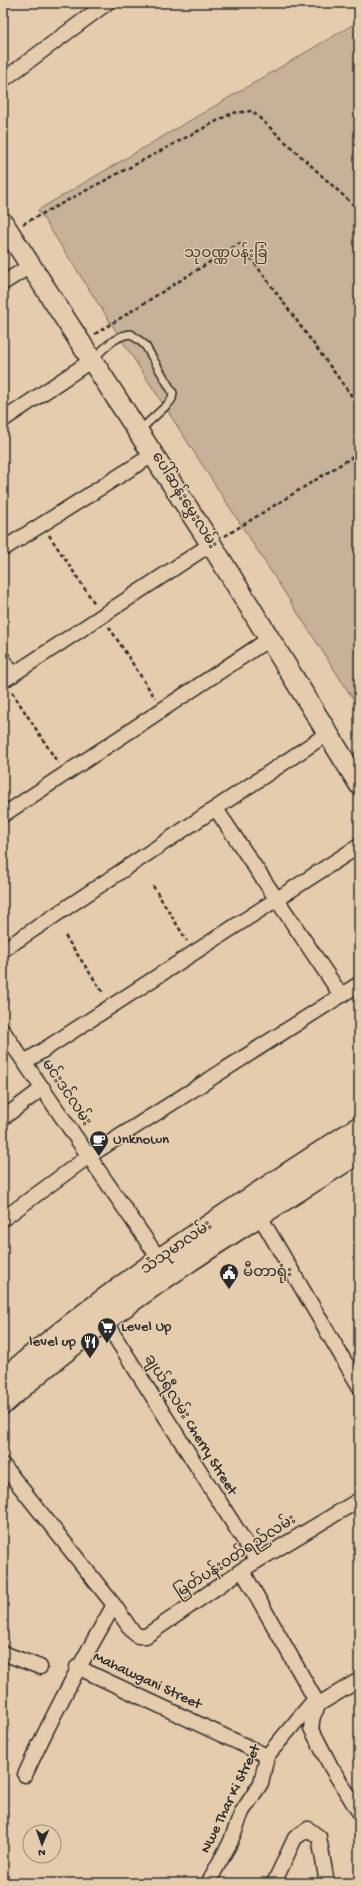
<svg xmlns="http://www.w3.org/2000/svg" width="362" height="1886" viewBox="0 0 362 1886" font-family="'Gochi Hand','Noto Sans Myanmar',sans-serif">
  <rect width="100%" height="100%" fill="#e5ccad"/>
  <filter id="ink" filterUnits="userSpaceOnUse"><feTurbulence type="fractalNoise" baseFrequency=".025" numOctaves="2"/><feDisplacementMap in="SourceGraphic" scale="8" xChannelSelector="R" yChannelSelector="G"/><feConvolveMatrix kernelMatrix="1 2 1 2 8 2 1 2 1" color-interpolation-filters="sRGB"/></filter>
  <g filter="url(#ink)">
    <path fill="#c7b198" stroke="#796e62" d="M359,21V708L38,210Z"/>
    <g fill="none" stroke-linecap="round" stroke-linejoin="round">
      <defs>
        <path id="lane" d="M93,359C104,349 115,335 131,334L145,345L173,393L172,399L168,404L139,431"/>
        <path id="street" d="M3,80L107,3
          M3,283L30,266
          M3,420L92,360
          M3,549L154,454
          M3,659L13,675
          M3,681L211,544
          M216,809L341,995
          M3,815L269,639
          M3,950L327,734
          M3,1031L164,1266
          M25,1062L359,846
          M3,1118L43,1088
          M255,1208L359,1386
          M3,1219L89,1156L359,984
          M101,1315L257,1561
          M3,1465L114,1605L132,1631L138,1636H146L242,1570L359,1500
          M242,1570L315,1699
          M3,1653L40,1667
          M77,1667L267,1756
          M319,1704L313,1716L311,1728L331,1767L359,1812
          M25,1775C52,1716 81,1662 114,1605
          M208,1883L230,1843L242,1812L261,1783L267,1756L315,1699L319,1704L359,1680
          M274,1883L295,1838L308,1829L319,1837L327,1883"/>
        <path id="secondary" d="M3,223L211,544L359,784"/>
        <path id="primary" d="M3,1381C113,1285 237,1207 359,1128
          M3,1403C112,1305 236,1229 359,1152"/>
      </defs>
      <use href="#lane" stroke="#2b2b2b" stroke-width="10"/>
      <use href="#street" stroke="#2b2b2b" stroke-width="17"/>
      <use href="#secondary" stroke="#2b2b2b" stroke-width="23"/>
      <use href="#primary" stroke="#2b2b2b" stroke-width="25"/>
      <path stroke="#2b2b2b" stroke-width="2.5" stroke-dasharray="4 3" stroke-linecap="butt" d="M23,224L232,113L252,111L359,210
        M95,334L240,243L359,406
        M49,535L95,604
        M225,536L359,453
        M109,627L155,698
        M12,692L58,763
        M153,886L187,941
        M65,936L104,994"/>
      <use href="#lane" stroke="#e5ccad" stroke-width="7"/>
      <use href="#street" stroke="#e5ccad" stroke-width="14"/>
      <use href="#secondary" stroke="#e5ccad" stroke-width="20"/>
      <use href="#primary" stroke="#e5ccad" stroke-width="22"/>
    </g>
  </g>
  <defs>
    <symbol id="cafe-pin" viewBox="-11 -11 22 30"><path d="M0 17L-7.5 6A9.5 9.5 0 1 1 7.5 6Z" fill="#2b2b2b" stroke="#e5ccad"/><path d="M-5.5-4.5H6V0H3Q3 3.5 0 3.5H-2.5Q-5.5 3.5-5.5 0ZM3-3.2v2h1.7v-2ZM-6 4.5H4V6H-6Z" fill="#fff"/></symbol>
    <symbol id="civic-pin" viewBox="-11 -11 22 30"><path d="M0 17L-7.5 6A9.5 9.5 0 1 1 7.5 6Z" fill="#2b2b2b" stroke="#e5ccad"/><path d="M-.6-6.5H3V-4.5H.6V-3L4-1V1h2V6H-6V1h2V-1L-.6-3ZM-1.2 2.5V6h2.4V2.5Z" fill="#fff"/></symbol>
    <symbol id="supermarket-pin" viewBox="-11 -11 22 30"><path d="M0 17L-7.5 6A9.5 9.5 0 1 1 7.5 6Z" fill="#2b2b2b" stroke="#e5ccad"/><path d="M-6-5.5h2.5l.6 2H6L4.5 2H-2.5L-4.4-4H-6ZM-1.5 3.2a1.3 1.3 0 1 0 .1 0ZM3 3.2a1.3 1.3 0 1 0 .1 0Z" fill="#fff"/></symbol>
    <symbol id="restaurant-pin" viewBox="-11 -11 22 30"><path d="M0 17L-7.5 6A9.5 9.5 0 1 1 7.5 6Z" fill="#2b2b2b" stroke="#e5ccad"/><path d="M-5-6h1v4h1v-4h1v4h1v-4h1v5L-1.5 .5V6h-2V.5L-5-1ZM5-6V6H3V1.5H1.5Q1.5-4 5-6Z" fill="#fff"/></symbol>
  </defs>
  <g fill-rule="evenodd">
    <use href="#cafe-pin" x="88" y="1129" width="22" height="30"/>
    <use href="#civic-pin" x="218" y="1262" width="22" height="30"/>
    <use href="#supermarket-pin" x="96" y="1316" width="22" height="30"/>
    <use href="#restaurant-pin" x="79" y="1331" width="22" height="30"/>
  </g>
  <g text-anchor="middle" dominant-baseline="central" stroke-width="3" stroke-linejoin="round" paint-order="stroke">
    <g font-size="15" fill="#423f3b" stroke="#e5ccad">
      <text x="226" y="254">သုဝဏ္ဏပန်းခြံ</text>
    </g>
    <g font-size="15" fill="#2b2b2b" stroke="#e5ccad">
      <text transform="translate(184 501) rotate(58)">ပေါ်ဆန်းမွှေးလမ်း</text>
      <text transform="translate(66 1093) rotate(56)">မင်းဒင်လမ်း</text>
      <text transform="translate(177 1248) rotate(-35)">သံသုမာလမ်း</text>
      <text transform="translate(190 1425) rotate(58)">ချယ်ရီလမ်း Cherry Street</text>
      <text transform="translate(236 1557) rotate(-33)">မြတ်ပန်းဝတ်ရည်လမ်း</text>
      <text transform="translate(147 1681) rotate(25)">Mahawgani Street</text>
      <text transform="translate(231 1799) rotate(-64)">Nwe Thar Ki Street</text>
    </g>
    <g font-size="15" fill="#2b2b2b" stroke="#e5ccad" text-anchor="start">
      <text x="113" y="1140">Unknown</text>
      <text x="243" y="1273">မီတာရုံး</text>
      <text x="121" y="1327">Level Up</text>
      <text x="76" y="1342" text-anchor="end">level up</text>
    </g>
  </g>
  <rect width="362" height="1886" fill="none" stroke="#e5ccad" stroke-width="16"/>
  <rect x="8" y="8" width="346" height="1870" fill="none" stroke="#2b2b2b" stroke-width="1.5" filter="url(#ink)"/>
  <g transform="translate(42 1844) rotate(182)"><circle r="19" fill="#e5ccad" stroke="#9b8c79"/>
  <path d="M0-3L7 15L0 10L-7 15Z" fill="#2b2b2b"/>
  <text y="-6" font-size="11" font-weight="bold" text-anchor="middle" fill="#2b2b2b">N</text>
  </g>
</svg>
